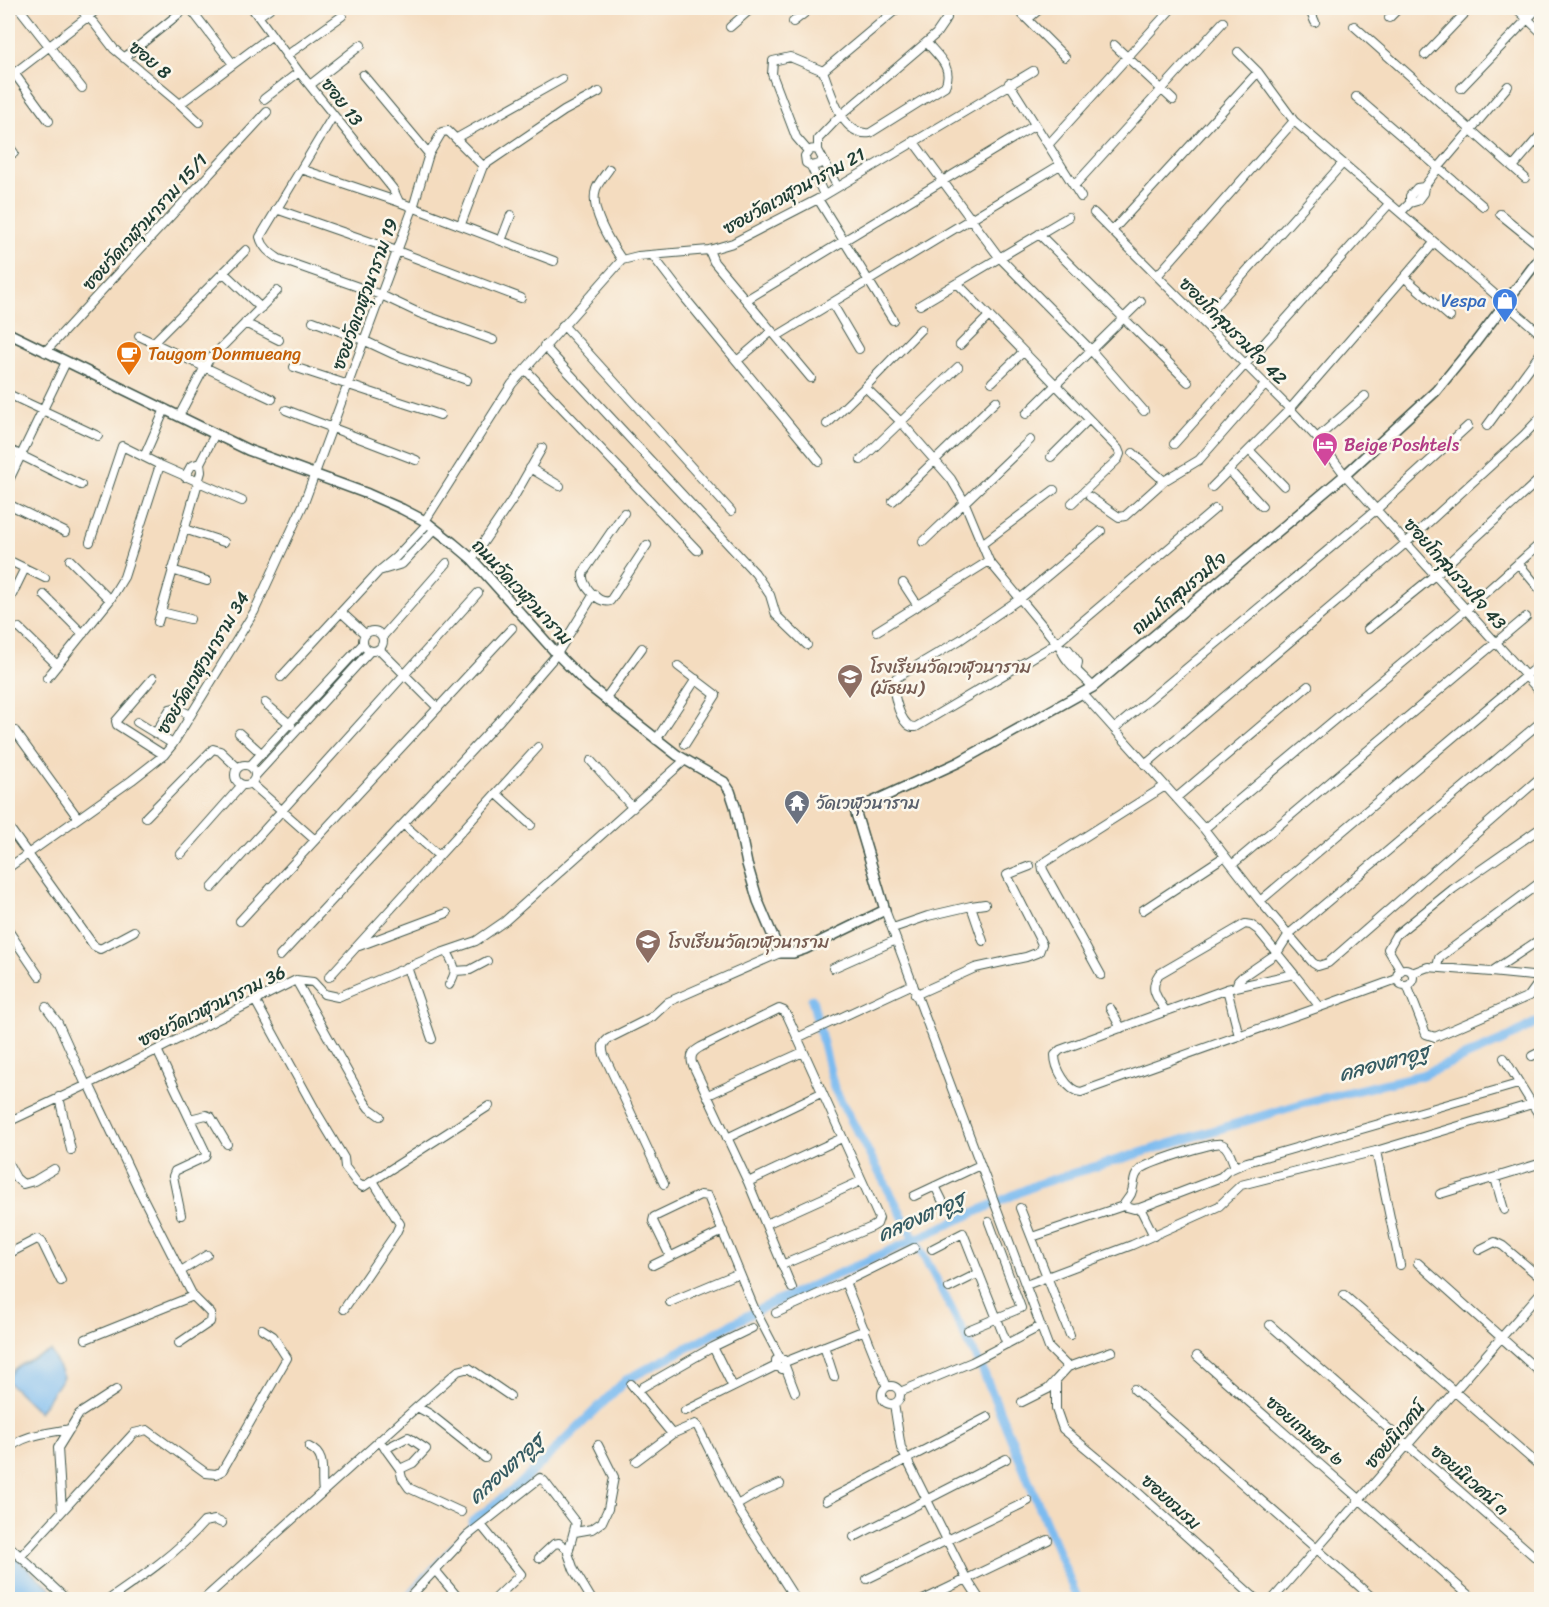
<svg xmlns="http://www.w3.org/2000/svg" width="1549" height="1607" viewBox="0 0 1549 1607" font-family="Sriracha,'Playpen Sans Thai',sans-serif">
  <rect width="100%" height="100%" fill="#fbf7ec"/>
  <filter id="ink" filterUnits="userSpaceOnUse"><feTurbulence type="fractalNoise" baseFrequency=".0167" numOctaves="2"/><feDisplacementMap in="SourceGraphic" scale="12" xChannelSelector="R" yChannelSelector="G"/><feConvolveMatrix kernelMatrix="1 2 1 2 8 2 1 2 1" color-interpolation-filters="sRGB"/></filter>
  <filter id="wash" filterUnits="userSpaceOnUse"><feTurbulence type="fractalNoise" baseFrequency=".008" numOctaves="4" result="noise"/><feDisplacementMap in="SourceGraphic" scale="24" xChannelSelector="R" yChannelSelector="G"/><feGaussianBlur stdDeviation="1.35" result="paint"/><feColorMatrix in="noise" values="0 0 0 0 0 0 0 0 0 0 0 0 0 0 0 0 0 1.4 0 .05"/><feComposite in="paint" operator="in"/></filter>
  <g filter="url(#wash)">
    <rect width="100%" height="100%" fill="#f4dcbf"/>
    <path fill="#7bbbf0" stroke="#4d7c92" stroke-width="1.5" d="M51,1351L63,1377L39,1412L8,1382C9,1364 36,1358 51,1351Z
      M8,1551L62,1599H8Z"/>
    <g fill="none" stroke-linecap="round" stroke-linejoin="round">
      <path stroke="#7bbbf0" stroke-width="2" d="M401,1600L472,1522"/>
      <path stroke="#7bbbf0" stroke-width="9" d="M812,999L834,1088L935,1277L983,1371L1078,1600
        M472,1522L518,1486L626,1380L760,1309L1038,1184L1311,1101L1422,1075L1504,1040L1542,1019"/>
    </g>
  </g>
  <g filter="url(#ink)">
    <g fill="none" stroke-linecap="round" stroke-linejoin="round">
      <defs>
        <path id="minor" d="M19,8L82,88
          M79,8L94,23L114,49L180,104L199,122
          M190,8L233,64
          M252,8L299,72L393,189L399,202L554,261
          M1016,8L1065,57
          M1309,8L1315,22
          M1516,8L1542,33
          M259,16L270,8
          M1389,18L1399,8
          M1028,19L1041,8
          M793,22L811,8
          M1354,26L1525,178
          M730,27L752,8
          M1114,45L1173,100
          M1238,52L1258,72L1294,121L1542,335
          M1425,55L1470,8
          M286,56L342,16
          M124,58L186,8
          M823,71L898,8
          M14,73L49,121
          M363,75L429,154
          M8,78L99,8
          M1009,83L1081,197
          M310,85L361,45
          M1461,88L1538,8
          M1356,97L1483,206
          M264,99L299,72
          M180,104L271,36
          M333,116L260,237C263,248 270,253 279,259L381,295L419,313L493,340
          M457,138L562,79
          M913,141L999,257L1090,349L1144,411
          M8,145L14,153
          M1048,145L1172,8
          M818,150V139L840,116L936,34L947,18L946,12L942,8
          M808,151L796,137L772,74L773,61L790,57L823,71C831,91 841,137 870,133L945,86C954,68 938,56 927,43
          M822,160L820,164L811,166L806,163L805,156C809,150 811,148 818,150L837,186
          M811,166L824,195
          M1513,167L1542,133
          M301,169L399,202
          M609,169C605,175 598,183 596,189C589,210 611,244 622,260
          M1074,186L1223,22
          M818,199L893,320
          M1410,203V196L1417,188L1424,187
          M276,209L397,251L521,298
          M1401,212L1410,203L1417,201L1423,193L1424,187L1439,167L1508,86
          M1094,213L1290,409L1317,438L1345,475L1542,694
          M1500,214L1542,248
          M461,224L483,166L564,111L599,92
          M1112,231L1258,72
          M1039,234L1188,382
          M501,241L511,215
          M709,250L714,262L811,378
          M653,256L685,298L819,461
          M223,272L261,308
          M1157,276L1294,121
          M1405,278L1450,317
          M957,283L1118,449L1120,454L1118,459L1072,503
          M746,300L1035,125
          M832,303L859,349
          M920,305L1068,217
          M313,321L363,340L393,354L467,380
          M1202,321L1342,164
          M245,323L279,340
          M563,325L731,511
          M139,336L272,399
          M777,336L1060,165
          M153,343L246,250
          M960,345L989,316
          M544,346L755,573L770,595L776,615L807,645
          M45,352L267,112
          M737,361L772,331
          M294,367L440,415
          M525,369L697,550
          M992,382L1023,352
          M865,387L921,329
          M8,394L98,436
          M286,410L416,460
          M1026,414L1141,301
          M179,416L208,361L277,291
          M827,424L865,387L902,423L951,479L964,501L989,561L1061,648C1062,659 1084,677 1093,687
          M1487,426L1542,351
          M1317,438L1365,396
          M1174,444L1389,204
          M8,449L81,485
          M1249,450L1284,486
          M1133,453L1164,481
          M144,457L165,409
          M1051,457L1089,419
          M861,460L958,367
          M530,468L560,486
          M1229,470L1262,506
          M185,477L191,466L200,463
          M8,482L66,362
          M1212,487L1290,409L1434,243
          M1090,497L1119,517L1125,516L1164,481L1199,460L1265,385
          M893,501L996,401
          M8,504L65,532
          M624,513L583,573C581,585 598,604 610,601L647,545
          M425,521L512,384L622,260L638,256L709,250L733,243L818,199L1033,71
          M428,523L396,557L379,571L402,564L435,529
          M184,529L224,542
          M1101,531L1021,598L960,640L896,678C890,688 899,716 907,724C910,727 912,727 916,727L1057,643L1215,509
          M90,542L122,446L160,465L242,501
          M923,542L1030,440
          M982,544L1054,490
          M472,559L514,497L542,448
          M8,560L45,578
          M70,560L110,600
          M1518,563L1542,592
          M172,570L207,581
          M903,583L918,606
          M44,595L83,634
          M8,603L25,568
          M161,612L190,619
          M341,612L365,634
          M158,622L201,472L200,463L215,434
          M19,628L57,665
          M1368,629L1435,575L1542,477
          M363 641a10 10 0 1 1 20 0a10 10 0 1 1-20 0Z
          M877,631L989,561
          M383,636L447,563
          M1061,648L1068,649L1078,662L1077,668
          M379,649L438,708
          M678,666L716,695L685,744
          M281,677L379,571
          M47,678L110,600L124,577L160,465
          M153,678L116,721L117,725L164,755
          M1082,693L1204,829L1260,901L1313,963L1318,966L1328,963L1542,776
          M605,699L642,648
          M265,703L291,725
          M137,722L173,744
          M1114,729L1377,509L1468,426
          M15,731L78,818
          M239,733L262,754
          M155,734L170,709L175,708L191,715
          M656,740L696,679
          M591,761L633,808
          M235 775a10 10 0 1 1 20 0a10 10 0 1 1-20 0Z
          M1145,765L1407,542L1524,435L1542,416
          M250,766L363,644
          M256,775L370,651
          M252,784L315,840
          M496,793L531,825
          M1176,798L1308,686
          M146,817L213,749L220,751L238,768
          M403,824L439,856
          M8,826L94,946L100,949L104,947L134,931
          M1204,829L1467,609L1542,542
          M181,854L242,785
          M1233,864L1526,617
          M8,868L132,780L164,755L173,744L254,612L304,503L413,208L429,154L442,132L448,131L483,166
          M212,888L478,593
          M1260,901L1542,662
          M971,906L985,904
          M885,910L1049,1348L1068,1367L1056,1380V1409L1063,1429L1123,1479L1257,1600
          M1143,910L1225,856
          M240,921L512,628
          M893,928L928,916L971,906L983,941
          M8,930L39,976
          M359,946L447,913
          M447,951C454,967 459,969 449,985
          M280,956L500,720L557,654L594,594
          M407,967L432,1039
          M1437,967L1439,958L1542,881
          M833,968L896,940
          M1397 977a8 8 0 1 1 16 0a8 8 0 1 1-16 0Z
          M455,971L470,970L487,961
          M1401,971L1388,949L1396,935L1453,889L1542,827
          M1491,972L1542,977
          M1412,973L1428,967L1491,972L1542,938
          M1294,974L1320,1007L1081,1092C1067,1091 1055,1068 1055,1055L1060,1050L1227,989Z
          M1101,975L1043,870L1042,864L1165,786
          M329,977L538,747
          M296,980L364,1101L369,1108L380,1116
          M1407,985L1426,1034L1435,1037L1529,996L1537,985L1539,977
          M1236,987L1238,981L1242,977L1277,953L1289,934L1542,721
          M1227,989L1239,1036
          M915,995L975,968L1026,957L1039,952L1042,944L1007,875L1030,866
          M256,1002L317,1113L344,1158L345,1167L357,1183L363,1187L489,1106
          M46,1007L58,1023L86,1085
          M1320,1007L1397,979
          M1110,1008L1121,1028
          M1166,1012C1158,998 1148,990 1159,974L1245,924L1251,925L1258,930L1294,974
          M797,1038L913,984
          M157,1050L206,1153L205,1157L175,1171L173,1176L181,1215
          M1532,1056L1542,1051
          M1504,1058L1542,1120
          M89,1084L139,1190L193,1296L211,1314L210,1322L179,1343
          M708,1095L803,1052
          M59,1097L71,1150
          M190,1119L206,1115L211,1117L227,1144
          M8,1122L89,1084L296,980L313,982L324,994L338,997L441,953L476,941L505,921L684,761
          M727,1138L821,1093
          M1376,1151L1400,1265
          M8,1163L16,1178L23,1184L34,1181L54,1169
          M1495,1178L1504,1210
          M748,1182L842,1138
          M664,1184L604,1055C602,1048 602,1044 608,1039L652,1017L668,1002L780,953
          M935,1186L942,1200
          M1440,1194L1542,1163
          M914,1196L980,1165
          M1123,1206C1125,1202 1129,1198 1131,1194C1135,1185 1132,1176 1141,1169C1148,1163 1214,1141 1221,1144C1229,1146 1232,1160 1235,1167
          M1020,1208L1070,1335
          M1140,1208L1154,1236
          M766,1224L861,1181
          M1032,1237L1123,1206L1134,1209L1140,1208L1221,1177L1227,1171L1247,1162L1518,1084
          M932,1249L963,1233L1007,1344
          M1479,1250L1495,1242L1503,1246L1542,1279
          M8,1254L37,1239L42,1242L61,1281
          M670,1256L653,1221L654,1217L700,1195L708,1196L754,1308L780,1358
          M1418,1263L1542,1374
          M653,1265L723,1231
          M782,1265L872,1227L877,1224L879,1218L788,1017L784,1011L779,1009L701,1047C694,1051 690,1054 692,1063L748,1182L792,1288
          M181,1271L207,1255
          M845,1282L914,1248
          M1026,1285L1132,1245L1219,1206L1241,1185L1376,1151L1532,1104
          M949,1288L979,1273
          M1344,1295L1542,1468
          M670,1302L739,1273
          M344,1309L396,1233L400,1224L373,1181
          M776,1313L845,1282L887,1387
          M1270,1325L1542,1563
          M968,1330L1021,1308L989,1222
          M86,1339L193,1296
          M824,1346L834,1377
          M713,1347L733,1387
          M1197,1356L1474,1600
          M785,1362L865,1330
          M785,1366L795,1392
          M1068,1367L1112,1351
          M631,1384L672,1434L695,1424L698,1427L740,1512L796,1600
          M882 1395a9 9 0 1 1 18 0a9 9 0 1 1-18 0Z
          M643,1387L713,1347L752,1328
          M1134,1389L1375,1600
          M900,1392L972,1362L1041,1326
          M1022,1402L1048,1389L1056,1380
          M894,1404L901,1448L966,1578L980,1600
          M417,1407L458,1371L469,1368L510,1396
          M685,1411L776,1366L782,1369L785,1365L784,1360L780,1358L776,1360V1366
          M379,1440L400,1469L402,1478L409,1488L461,1512
          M309,1447C328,1456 320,1474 323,1491
          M385,1449L408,1437L426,1449L413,1463L400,1469
          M8,1450C22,1434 50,1433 70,1429
          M636,1461L672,1434
          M826,1501L988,1417
          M737,1505L756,1494L780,1484
          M62,1511L58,1448L79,1414L116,1390
          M481,1525L521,1574L496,1598
          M575,1532L592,1529L602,1522L608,1509L614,1477L598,1445
          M854,1537L1006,1459
          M8,1545L67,1600
          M20,1557L134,1433L147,1430L206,1473L216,1474L222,1471L287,1358L273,1336L262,1329
          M539,1558L554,1544L559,1543L569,1550
          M435,1570L460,1600
          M867,1579L1028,1501
          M108,1600C143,1576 177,1553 204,1522L215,1520L222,1523
          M203,1600L417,1407L430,1414L485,1458
          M407,1600L467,1536L540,1478L544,1481L576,1523L568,1553L574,1570L592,1600
          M923,1600L1048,1540
          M1272,1600L1542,1291"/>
        <path id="tertiary" d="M8,333L248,450L368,494L402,509L425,521L453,543L472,559L557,654L589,686L677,755L724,782L730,791L735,806L747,864L758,901L780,953H793L805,949L885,910L855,810L959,762L1093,687L1345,475L1436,391L1472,347L1542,255"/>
      </defs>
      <use href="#minor" stroke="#3f5549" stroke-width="10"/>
      <use href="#tertiary" stroke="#3f5549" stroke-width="12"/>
      <use href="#minor" stroke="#fff" stroke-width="8"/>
      <use href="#tertiary" stroke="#fff" stroke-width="9"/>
    </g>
  </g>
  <defs>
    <symbol id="shop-pin" viewBox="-11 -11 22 30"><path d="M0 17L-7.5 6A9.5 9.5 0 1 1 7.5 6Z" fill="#3f7fe0" stroke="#fbf7ec"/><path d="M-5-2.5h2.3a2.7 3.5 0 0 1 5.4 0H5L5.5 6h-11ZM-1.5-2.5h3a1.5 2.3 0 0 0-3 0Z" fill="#fff"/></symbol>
    <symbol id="cafe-pin" viewBox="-11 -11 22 30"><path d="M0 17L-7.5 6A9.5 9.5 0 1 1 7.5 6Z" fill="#e8710a" stroke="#fbf7ec"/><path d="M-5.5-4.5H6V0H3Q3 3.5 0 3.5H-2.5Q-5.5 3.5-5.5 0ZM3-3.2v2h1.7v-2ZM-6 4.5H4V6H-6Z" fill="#fff"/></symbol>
    <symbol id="hotel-pin" viewBox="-11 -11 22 30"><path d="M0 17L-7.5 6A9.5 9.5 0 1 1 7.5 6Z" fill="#d1479c" stroke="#fbf7ec"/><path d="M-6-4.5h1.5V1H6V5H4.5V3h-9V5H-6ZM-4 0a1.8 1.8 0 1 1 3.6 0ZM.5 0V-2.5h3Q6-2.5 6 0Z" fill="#fff"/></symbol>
    <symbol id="school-pin" viewBox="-11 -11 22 30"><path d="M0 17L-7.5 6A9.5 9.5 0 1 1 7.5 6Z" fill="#8d6e63" stroke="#fbf7ec"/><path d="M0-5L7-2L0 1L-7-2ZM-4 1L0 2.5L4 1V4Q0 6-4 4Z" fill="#fff"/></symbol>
    <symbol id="temple-pin" viewBox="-11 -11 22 30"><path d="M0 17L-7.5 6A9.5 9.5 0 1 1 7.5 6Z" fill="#6b7280" stroke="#fbf7ec"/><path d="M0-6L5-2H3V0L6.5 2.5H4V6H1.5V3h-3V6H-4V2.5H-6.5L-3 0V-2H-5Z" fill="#fff"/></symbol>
  </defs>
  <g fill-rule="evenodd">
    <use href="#shop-pin" x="1490" y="286" width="30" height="40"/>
    <use href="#cafe-pin" x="114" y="339" width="30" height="40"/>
    <use href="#hotel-pin" x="1310" y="430" width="30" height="40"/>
    <use href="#school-pin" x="835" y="662" width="30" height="40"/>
    <use href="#temple-pin" x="782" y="788" width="30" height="40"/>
    <use href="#school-pin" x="633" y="927" width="30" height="40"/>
  </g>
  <g text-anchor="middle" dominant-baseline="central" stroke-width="5" stroke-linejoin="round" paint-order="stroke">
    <g font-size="18" fill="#1f3d34" stroke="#fbf7ec">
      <text transform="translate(150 60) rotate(40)">ซอย 8</text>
      <text transform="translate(342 102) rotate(52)">ซอย 13</text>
      <text transform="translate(794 191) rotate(-29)">ซอยวัดเวฬุวนาราม 21</text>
      <text transform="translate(145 222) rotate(-48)">ซอยวัดเวฬุวนาราม 15/1</text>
      <text transform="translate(365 294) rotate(-70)">ซอยวัดเวฬุวนาราม 19</text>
      <text transform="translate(1233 331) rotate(45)">ซอยโกสุมรวมใจ 42</text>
      <text transform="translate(1455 574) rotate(48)">ซอยโกสุมรวมใจ 43</text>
      <text transform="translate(522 592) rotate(47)">ถนนวัดเวฬุวนาราม</text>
      <text transform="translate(1179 593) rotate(-40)">ถนนโกสุมรวมใจ</text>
      <text transform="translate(203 663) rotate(-59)">ซอยวัดเวฬุวนาราม 34</text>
      <text transform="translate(212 1006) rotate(-26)">ซอยวัดเวฬุวนาราม 36</text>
      <text transform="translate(1305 1431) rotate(41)">ซอยเกษตร ๒</text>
      <text transform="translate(1395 1435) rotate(-49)">ซอยนิเวศน์</text>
      <text transform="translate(1470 1480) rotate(41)">ซอยนิเวศน์ ๓</text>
      <text transform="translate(1171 1502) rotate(42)">ซอยชมรม</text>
    </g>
    <g font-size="18" fill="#366cbe" stroke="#fbf7ec" text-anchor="end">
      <text x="1486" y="301">Vespa</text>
    </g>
    <g font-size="18" fill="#c56008" stroke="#fbf7ec" text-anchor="start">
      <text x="148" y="354">Taugom Donmueang</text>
    </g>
    <g font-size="18" fill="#b23c85" stroke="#fbf7ec" text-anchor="start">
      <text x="1344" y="445">Beige Poshtels</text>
    </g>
    <g font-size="18" fill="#785e54" stroke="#fbf7ec" text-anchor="start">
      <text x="870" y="667">โรงเรียนวัดเวฬุวนาราม<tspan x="870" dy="21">(มัธยม)</tspan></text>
      <text x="668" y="942">โรงเรียนวัดเวฬุวนาราม</text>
    </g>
    <g font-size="18" fill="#5b616d" stroke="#fbf7ec" text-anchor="start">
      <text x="816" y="803">วัดเวฬุวนาราม</text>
    </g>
    <g font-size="20" font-style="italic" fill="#365c63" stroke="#fbf7ec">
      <text transform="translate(1384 1063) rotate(-15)">คลองตาอูฐ</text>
      <text transform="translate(921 1217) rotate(-24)">คลองตาอูฐ</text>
      <text transform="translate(506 1469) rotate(-42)">คลองตาอูฐ</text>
    </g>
  </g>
  <rect width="1549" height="1607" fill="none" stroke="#fbf7ec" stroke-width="30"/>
</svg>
